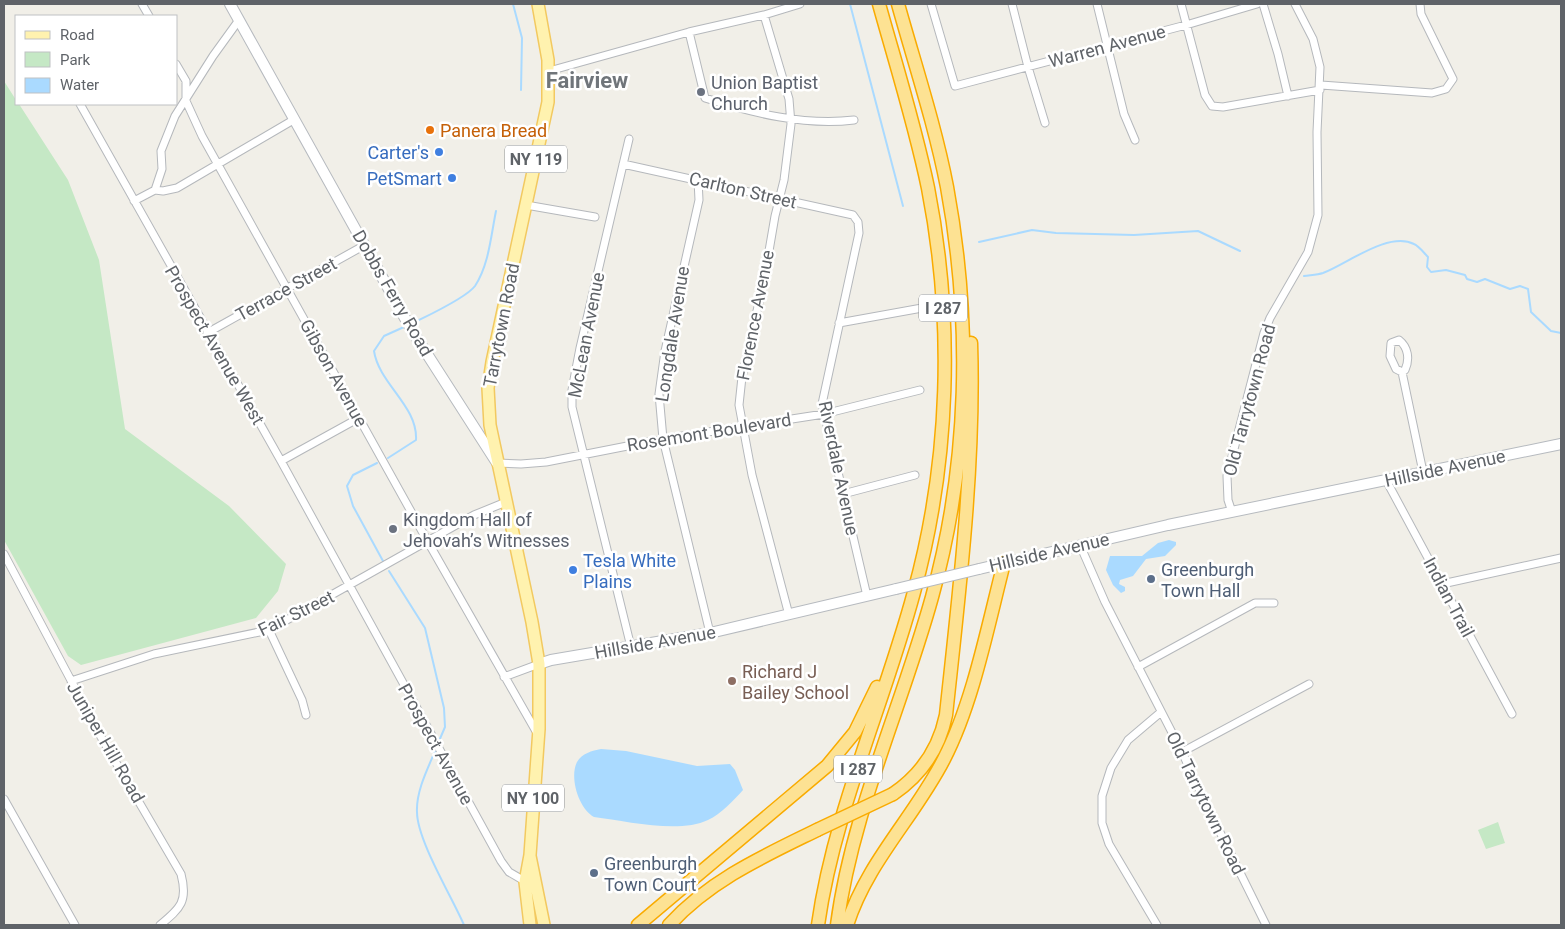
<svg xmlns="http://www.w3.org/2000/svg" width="1565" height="929" viewBox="0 0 1565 929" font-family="Roboto,sans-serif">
  <rect width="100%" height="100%" fill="#f1efe8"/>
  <path fill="#c5e8c5" d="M4,81L16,100V104H19L68,180L99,260L125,429L229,506L286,564L278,591L256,618L81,665L68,656L4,540Z
    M1498,822L1505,843L1486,849L1478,830Z"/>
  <path fill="#aadaff" d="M1169,540L1176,542V545L1165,556L1146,559L1133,576L1120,580L1119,584L1125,587V591L1121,593L1113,585L1106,570L1110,556H1142L1158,543Z
    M601,749L626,751L697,766L730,764L735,770L743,790C734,800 721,814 708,820C679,834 626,821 594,817C579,809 569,778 577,762C582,753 592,751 601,749Z"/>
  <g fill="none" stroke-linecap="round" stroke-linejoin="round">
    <path stroke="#aadaff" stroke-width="2" d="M513,4L522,38L521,90
      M850,4L903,206
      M979,242L1032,230L1056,233L1134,235L1198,231L1240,251
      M1304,276C1310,275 1317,275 1323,273C1347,264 1388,231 1414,244C1419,246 1424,253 1428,257L1427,267L1431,272L1446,270L1465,275L1467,279L1477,282L1485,279L1510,289L1520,286L1528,289L1531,312L1551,331L1561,333
      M415,322C429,315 466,298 475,286C489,265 491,235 496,211
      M388,458L416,440C418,406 379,384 374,351L384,336L404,327
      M377,463L353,475L347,486L353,506L383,561
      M389,571L425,628L444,708L445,727L439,741
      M436,749C428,768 416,791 417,812C417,840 452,897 464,925"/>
    <defs>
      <path id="minor" d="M142,4L149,16
        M931,4L955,86L1186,25L1257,4
        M1012,4L1028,67L1045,123
        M1097,4L1124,114L1135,140
        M1181,4L1205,95L1212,106L1223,107L1320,90
        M1263,4L1278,54L1288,96
        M764,15L789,99L791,124L784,180L775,216L764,280L742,377L739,405L752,475L789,615
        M689,32L705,98C753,113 804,126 854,120
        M176,64L186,81V101L202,136L428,542L537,733
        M549,71L689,32L764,15L800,4
        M1321,85L1432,93L1446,89L1453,79L1421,14L1420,4
        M80,104L281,461L501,861L509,872L528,883
        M629,139L580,348L572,390V407L631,647
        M623,164L853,215L858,222L859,233L822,404L867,596
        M698,180L699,200L665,351L659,394L663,439L710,633
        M155,190L162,169L161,151L175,116L213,56L239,20
        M134,201L155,190L163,191L177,188L295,119
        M526,205L595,217
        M839,323L922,308
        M207,333L365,245
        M1399,340C1408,347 1410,359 1405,370L1402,372L1396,369L1390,356L1391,343Z
        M1402,372L1423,472
        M281,461L359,418
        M497,463L521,464L546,462L663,439L824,414L920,390
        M1386,480L1512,714
        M843,494L915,475
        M1232,512L1228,500L1227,476L1264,333L1270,318L1308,252L1318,215L1317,132L1320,67L1313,39L1295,4
        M1080,545L1105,602L1182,752L1204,800L1266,925
        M4,554L101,737L181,874C188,901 181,908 160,925
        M1442,584L1561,558
        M269,630L302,700L306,715
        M1138,667L1255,603H1274
        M504,677L539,664
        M71,681L154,654L269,630L474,515L506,502
        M1182,752L1309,684
        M4,799L75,925
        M1157,925L1109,844L1102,823V796L1111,768L1128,740L1161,712"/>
      <path id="secondary" d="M230,4L411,329L497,463
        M979,569L1168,525L1561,444
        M539,664L551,660L710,633L896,589"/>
      <path id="primary" d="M530,856L544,925
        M530,925L525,882L530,855L539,729V664L532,622L490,425L488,388L492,362L548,102V60L538,4"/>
      <path id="motorway" d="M893,794C921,775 939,749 946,715C959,593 975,466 971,343
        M638,925L827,766L855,732L877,687
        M669,925C710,880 764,856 817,830
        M818,925C834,811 884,704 914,592C950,461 954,321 928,188C915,125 896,65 879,4
        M837,925C852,812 902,706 932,597C969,464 972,322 947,187C935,125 915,65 898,4
        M847,925C867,862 915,816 944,759C973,703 988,625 1004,563"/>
    </defs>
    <use href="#minor" stroke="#b5b8bc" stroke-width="9"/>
    <use href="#secondary" stroke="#b6babf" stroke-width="12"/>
    <use href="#primary" stroke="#f2c960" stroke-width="14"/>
    <use href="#motorway" stroke="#f9ab00" stroke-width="15"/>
    <use href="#minor" stroke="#fff" stroke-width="7"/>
    <use href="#secondary" stroke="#fff" stroke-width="10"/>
    <use href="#primary" stroke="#fff2af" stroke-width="11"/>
    <use href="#motorway" stroke="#fde293" stroke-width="12"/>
    <defs>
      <path id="secondary-bridge" d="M896,589L979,569"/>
      <path id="motorway-bridge" d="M817,830L893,794"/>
    </defs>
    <use href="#secondary-bridge" stroke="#b6babf" stroke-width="12" stroke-linecap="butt"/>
    <use href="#motorway-bridge" stroke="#f9ab00" stroke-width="15" stroke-linecap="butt"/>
    <use href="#secondary-bridge" stroke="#fff" stroke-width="10"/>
    <use href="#motorway-bridge" stroke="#fde293" stroke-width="12"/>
  </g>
  <g fill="#6b7280" stroke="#fff" stroke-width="2">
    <circle cx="701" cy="92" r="5"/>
    <circle cx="393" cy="529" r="5"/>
  </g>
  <circle fill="#e8710a" stroke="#fff" stroke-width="2" cx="430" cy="130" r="5"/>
  <g fill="#3f7fe0" stroke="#fff" stroke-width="2">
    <circle cx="439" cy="152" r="5"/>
    <circle cx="452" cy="178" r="5"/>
    <circle cx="573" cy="570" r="5"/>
  </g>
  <g fill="#5c6f8a" stroke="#fff" stroke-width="2">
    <circle cx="1151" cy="579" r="5"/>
    <circle cx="594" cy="873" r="5"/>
  </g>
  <circle fill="#8d6e63" stroke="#fff" stroke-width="2" cx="732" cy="681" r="5"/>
  <g text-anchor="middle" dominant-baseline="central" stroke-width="5" stroke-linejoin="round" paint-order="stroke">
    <g fill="#fff" stroke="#8f9295" stroke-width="1">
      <rect x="505" y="145.5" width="62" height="27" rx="4"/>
      <rect x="919" y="294.5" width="48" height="27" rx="4"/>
      <rect x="834" y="755.5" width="48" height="27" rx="4"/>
      <rect x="502" y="784.5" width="62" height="27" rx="4"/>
    </g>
    <g font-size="16" font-weight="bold" fill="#5f6368">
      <text x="536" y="159">NY 119</text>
      <text x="943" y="308">I 287</text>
      <text x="858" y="769">I 287</text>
      <text x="533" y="798">NY 100</text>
    </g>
    <g font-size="18" fill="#5f6368" stroke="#fff">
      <text transform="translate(1107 46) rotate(-15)">Warren Avenue</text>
      <text transform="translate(743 190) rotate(13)">Carlton Street</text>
      <text transform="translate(286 289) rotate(-29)">Terrace Street</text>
      <text transform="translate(393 293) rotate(60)">Dobbs Ferry Road</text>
      <text transform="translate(755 315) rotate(-79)">Florence Avenue</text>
      <text transform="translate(501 325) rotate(-79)">Tarrytown Road</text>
      <text transform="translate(672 334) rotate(-81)">Longdale Avenue</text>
      <text transform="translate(586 335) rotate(-79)">McLean Avenue</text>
      <text transform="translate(215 345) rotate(60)">Prospect Avenue West</text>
      <text transform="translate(334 373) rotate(61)">Gibson Avenue</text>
      <text transform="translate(1249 400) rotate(-75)">Old Tarrytown Road</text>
      <text transform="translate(709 432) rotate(-9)">Rosemont Boulevard</text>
      <text transform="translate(839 468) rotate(78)">Riverdale Avenue</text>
      <text transform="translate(1445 468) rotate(-12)">Hillside Avenue</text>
      <text transform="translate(1049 552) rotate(-13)">Hillside Avenue</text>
      <text transform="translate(1449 597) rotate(62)">Indian Trail</text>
      <text transform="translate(296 613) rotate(-26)">Fair Street</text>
      <text transform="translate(655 642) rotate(-10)">Hillside Avenue</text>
      <text transform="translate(106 742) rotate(60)">Juniper Hill Road</text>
      <text transform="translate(436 744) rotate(61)">Prospect Avenue</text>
      <text transform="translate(1206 803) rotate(64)">Old Tarrytown Road</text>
    </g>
    <g font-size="18" fill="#5b616d" stroke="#fff" text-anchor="start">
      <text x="711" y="82">Union Baptist<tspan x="711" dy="21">Church</tspan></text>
      <text x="403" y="519">Kingdom Hall of<tspan x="403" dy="21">Jehovah’s Witnesses</tspan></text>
    </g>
    <g font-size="18" fill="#c56008" stroke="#fff" text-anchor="start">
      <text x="440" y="130">Panera Bread</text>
    </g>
    <g font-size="18" fill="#366cbe" stroke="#fff" text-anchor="end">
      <text x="429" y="152">Carter's</text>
      <text x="442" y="178">PetSmart</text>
      <text x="583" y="560" text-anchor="start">Tesla White<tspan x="583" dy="21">Plains</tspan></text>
    </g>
    <g font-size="18" fill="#4e5e75" stroke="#fff" text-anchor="start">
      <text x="1161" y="569">Greenburgh<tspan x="1161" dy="21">Town Hall</tspan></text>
      <text x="604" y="863">Greenburgh<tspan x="604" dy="21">Town Court</tspan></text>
    </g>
    <g font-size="18" fill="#785e54" stroke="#fff" text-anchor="start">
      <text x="742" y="671">Richard J<tspan x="742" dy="21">Bailey School</tspan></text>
    </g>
    <g font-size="22" font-weight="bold" fill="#70757a" stroke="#fff">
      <text x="587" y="80">Fairview</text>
    </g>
  </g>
  <rect width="1565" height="929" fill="none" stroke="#5f6368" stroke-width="10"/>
  <rect x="15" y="15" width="162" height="90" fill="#ffffff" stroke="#bfc1c3"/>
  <rect x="25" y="31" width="25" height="8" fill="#fff2af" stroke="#bfc1c3"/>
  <text x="60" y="40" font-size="15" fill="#5f6368">Road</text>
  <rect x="25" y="52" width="25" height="15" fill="#c5e8c5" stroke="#bfc1c3"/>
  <text x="60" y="65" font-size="15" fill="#5f6368">Park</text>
  <rect x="25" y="78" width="25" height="15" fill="#aadaff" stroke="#bfc1c3"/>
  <text x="60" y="90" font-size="15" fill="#5f6368">Water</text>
</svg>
